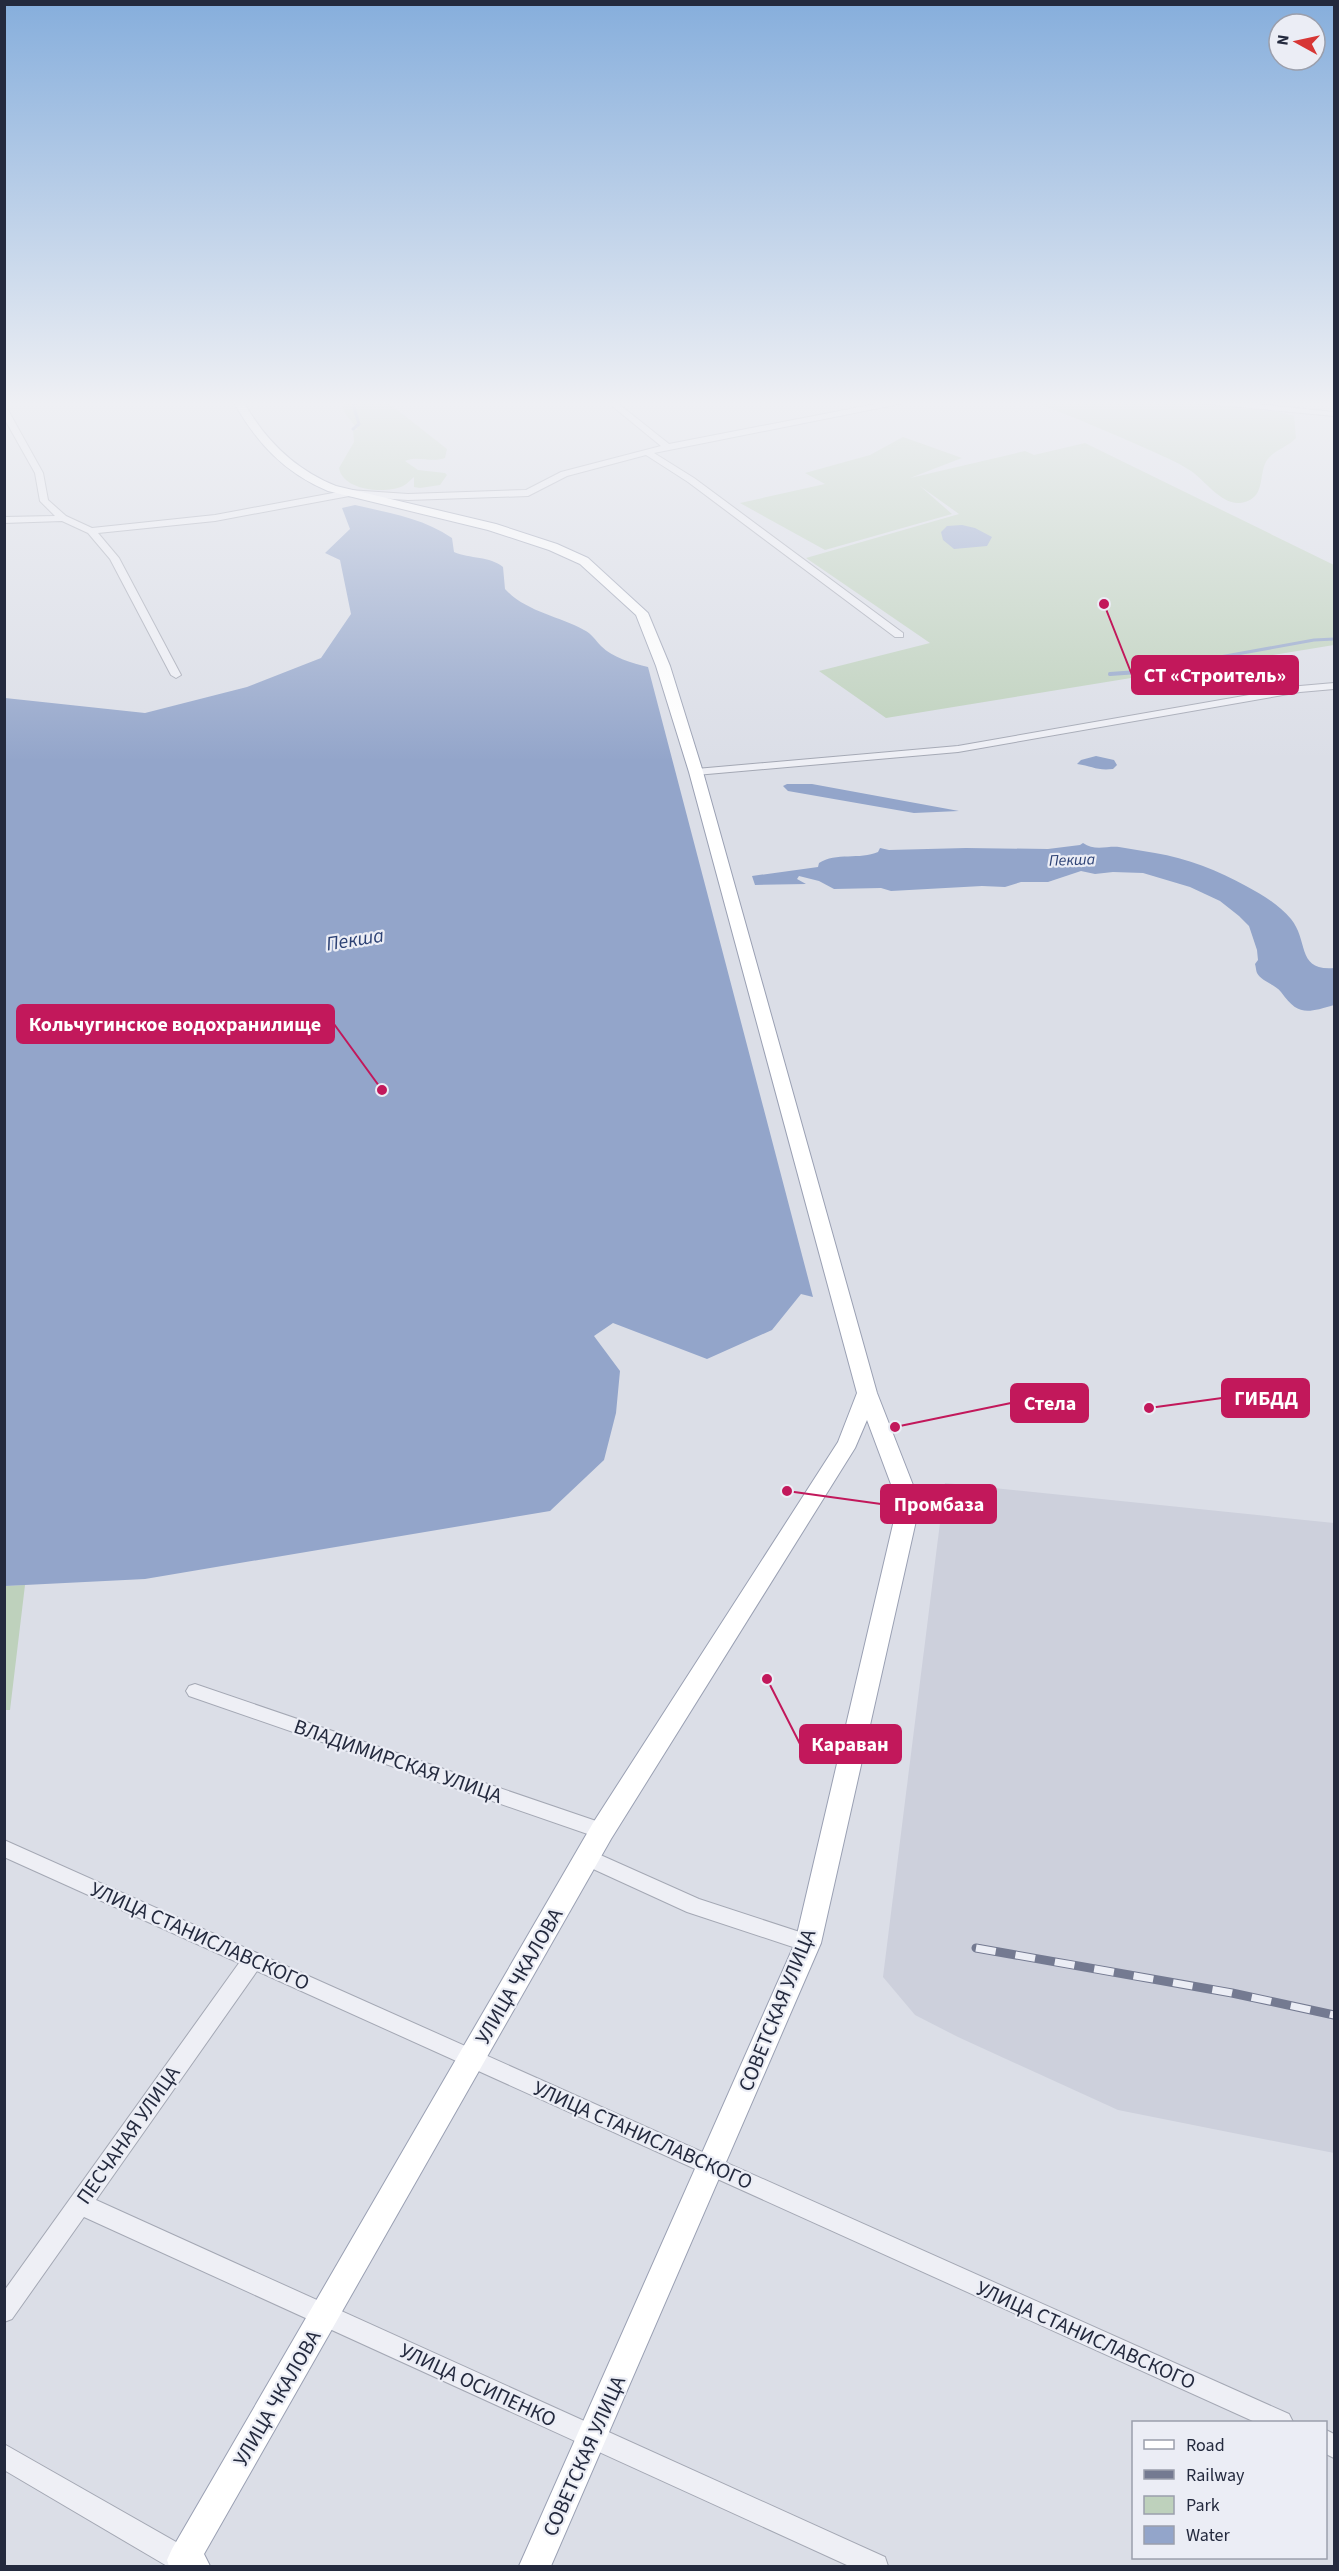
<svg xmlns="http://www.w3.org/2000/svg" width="1339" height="2571" viewBox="0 0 1339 2571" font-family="'Source Sans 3',sans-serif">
  <rect width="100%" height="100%" fill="#dbdee7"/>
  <path fill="#cdd0dc" d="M945,1483L1334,1523V2153L1118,2110L958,2037L915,2015L883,1977Z"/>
  <path fill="#bed1bc" d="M343,401H386L447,449L445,458C432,463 417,455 405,461L418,470L445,473L447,475L440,485L420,488L414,487V477C410,480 407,484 403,486C385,494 343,491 339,468L354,442L353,429L358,430L344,412Z
    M1030,401H1179L1279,412L1294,416L1296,438C1288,447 1274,450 1267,460C1258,474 1266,496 1245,502C1224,509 1206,481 1191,471C1179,463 1167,458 1154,452C1113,434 1073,416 1030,401Z
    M903,437L962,458L910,478L1025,451L1034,455L1085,443L1334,565V645L886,718L819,671L930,643L806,558L959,514L920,486L952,514L825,550L740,503L825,484L805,473L870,455Z
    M25,1585L10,1710H5L4,1586Z"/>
  <path fill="#93a5ca" d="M355,505C389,513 423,518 452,538L454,552C470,559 490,556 503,567L505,589C526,612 559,616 584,630C592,634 595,640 601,646C613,658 632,663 648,667L813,1297L801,1294L772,1330L707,1359L613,1323L594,1336L620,1371L616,1413L604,1460L550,1511L145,1579L5,1586V698L145,713L247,687L321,658L351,614L340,560L325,553L350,529L342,508Z
    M962,525L975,528L992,537L987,546L954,549L943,540L941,532L947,526Z
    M1096,756L1114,760L1117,765L1113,769C1097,771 1092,766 1077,764L1081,760Z
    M787,784H812L959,811L914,813L788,791L783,786Z
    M1083,843C1094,851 1106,846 1119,847C1131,849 1143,851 1155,853C1187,858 1219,871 1246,886C1263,895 1279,905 1291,919C1309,941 1296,971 1334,968V1005C1307,1013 1298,1016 1281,992C1275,984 1262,982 1257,973C1256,971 1256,967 1255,964L1258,960L1257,950L1249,926L1239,916L1220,901L1190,887L1143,873L1113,872L1095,874L1081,871L1048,882H1021L1005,887L982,886L891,891L881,888L834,889L819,881L799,876L797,879L806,884L755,885L752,876L818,867L819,863C836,852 860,860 878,852L880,848L889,850L966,848L1048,849L1080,845Z"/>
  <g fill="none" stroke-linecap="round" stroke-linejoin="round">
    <path stroke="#93a5ca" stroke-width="3" d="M352,401L359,424L353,429
      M1176,665L1314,640L1334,639"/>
    <path stroke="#93a5ca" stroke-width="4" d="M1110,674L1138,672L1184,664"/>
    <defs>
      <path id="minor" d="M606,401H615L669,444L886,402L914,401L654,453L694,478L903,633V637H895L688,482L646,455L567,476L528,496L408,500L349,496L215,521L98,533L119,558L181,675L176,678L171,675L110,559L88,533L62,521L4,523V517L55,516L40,501L35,473L4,418V408L8,410L43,473L48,500L66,516L92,528L215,515L349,490L408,494L526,490L561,472L661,446Z
        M1194,401H1224L1334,412V416L1198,403Z
        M1334,683V689L1300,692L958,752L696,775L690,772L696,769L958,746L1300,686Z
        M195,1684L602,1823L609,1825L612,1831L609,1837L602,1839L189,1696L186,1691L189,1686Z
        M4,1840L1289,2414L1293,2422H1255L257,1971L96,2200L885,2557L888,2566H849L84,2217L12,2319L4,2322V2291L239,1963L4,1857Z
        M587,1849L699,1899L815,1937L818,1943L815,1949L808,1952L687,1912L580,1863L577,1857L580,1851Z
        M1326,2430L1334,2434V2458L1326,2454Z
        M4,2444L192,2551L195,2560L193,2566H167L4,2470Z"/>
      <path id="major" d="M233,401H243C265,440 294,469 336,486L496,524L557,544L588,558L648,613L670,666L703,772L877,1393L920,1503L821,1943L551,2566H519L795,1943L898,1503L867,1420L855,1448L611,1839L204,2554L210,2566H169L167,2560L172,2549L593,1823L838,1442L857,1393L689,772L656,666L636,615L580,564L549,550L488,530L328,491C284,473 256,442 233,401Z"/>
    </defs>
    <use href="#minor" stroke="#a4a8b4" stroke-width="2"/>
    <use href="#major" stroke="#9aa0b3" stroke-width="2"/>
    <use href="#minor" fill="#eeeff5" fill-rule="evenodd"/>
    <use href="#major" fill="#fff" fill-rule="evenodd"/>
    <defs>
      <path id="rail" d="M976,1948L1232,1993L1334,2015"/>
    </defs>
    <use href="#rail" stroke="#747a91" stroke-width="9"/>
    <use href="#rail" stroke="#ebedf5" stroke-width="7" stroke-dasharray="20" stroke-linecap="butt"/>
  </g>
  <linearGradient id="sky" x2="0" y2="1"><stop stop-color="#86aedc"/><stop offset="0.53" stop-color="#eff0f4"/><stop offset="1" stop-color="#eff0f4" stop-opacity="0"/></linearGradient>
  <rect width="1339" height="761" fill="url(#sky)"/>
  <g text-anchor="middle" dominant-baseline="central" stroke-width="4.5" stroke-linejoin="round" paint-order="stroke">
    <g font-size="16" font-style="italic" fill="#2c4174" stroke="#ebedf5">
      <text transform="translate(1072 860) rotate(-2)">Пекша</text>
    </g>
    <g font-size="20" font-style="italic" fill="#2c4174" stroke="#ebedf5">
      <text transform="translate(355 940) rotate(-9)">Пекша</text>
    </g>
    <g font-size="21" fill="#242a3e" stroke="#ebedf5">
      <text transform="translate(398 1761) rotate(19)">ВЛАДИМИРСКАЯ УЛИЦА</text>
      <text transform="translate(200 1936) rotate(24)">УЛИЦА СТАНИСЛАВСКОГО</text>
      <text transform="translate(519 1976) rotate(-60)">УЛИЦА ЧКАЛОВА</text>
      <text transform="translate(777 2010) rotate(-68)">СОВЕТСКАЯ УЛИЦА</text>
      <text transform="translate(128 2135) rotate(-55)">ПЕСЧАНАЯ УЛИЦА</text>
      <text transform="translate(643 2135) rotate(24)">УЛИЦА СТАНИСЛАВСКОГО</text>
      <text transform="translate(1086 2335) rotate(24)">УЛИЦА СТАНИСЛАВСКОГО</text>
      <text transform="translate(478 2385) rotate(25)">УЛИЦА ОСИПЕНКО</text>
      <text transform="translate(277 2398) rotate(-60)">УЛИЦА ЧКАЛОВА</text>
      <text transform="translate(584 2456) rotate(-66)">СОВЕТСКАЯ УЛИЦА</text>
    </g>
  </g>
  <path fill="none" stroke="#c2185b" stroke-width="2" d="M1104 604L1132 675M382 1090L334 1024M1149 1408L1222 1398M895 1427L1011 1403M787 1491L881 1504M767 1679L800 1744"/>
  <g fill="#c2185b" stroke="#ebedf5" stroke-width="2">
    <circle cx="1104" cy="604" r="6"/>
    <circle cx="382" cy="1090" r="6"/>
    <circle cx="1149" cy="1408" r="6"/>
    <circle cx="895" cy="1427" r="6"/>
    <circle cx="787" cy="1491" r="6"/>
    <circle cx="767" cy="1679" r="6"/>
  </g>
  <g fill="#c2185b" stroke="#c2185b" stroke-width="2">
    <rect x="1132" y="656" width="166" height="38" rx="6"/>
    <rect x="17" y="1005" width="317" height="38" rx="6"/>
    <rect x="1222" y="1379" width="87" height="38" rx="6"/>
    <rect x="1011" y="1384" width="77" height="38" rx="6"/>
    <rect x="881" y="1485" width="115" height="38" rx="6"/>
    <rect x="800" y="1725" width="101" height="38" rx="6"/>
  </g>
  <g font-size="20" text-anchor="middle" font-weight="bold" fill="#fff">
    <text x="1215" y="682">СТ «Строитель»</text>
    <text x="175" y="1031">Кольчугинское водохранилище</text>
    <text x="1266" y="1405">ГИБДД</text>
    <text x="1050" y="1410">Стела</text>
    <text x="939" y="1511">Промбаза</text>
    <text x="850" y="1751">Караван</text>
  </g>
  <rect width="1339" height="2571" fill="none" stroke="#242a3e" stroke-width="12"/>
  <rect x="1132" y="2421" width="195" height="138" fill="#ebedf5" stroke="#9b9fac" stroke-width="1.5"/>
  <rect x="1144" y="2440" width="30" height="9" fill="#ffffff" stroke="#9b9fac" stroke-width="1.5"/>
  <text x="1186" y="2451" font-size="18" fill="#242a3e">Road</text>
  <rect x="1144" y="2470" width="30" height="9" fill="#747a91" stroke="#9b9fac" stroke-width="1.5"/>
  <text x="1186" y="2481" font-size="18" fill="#242a3e">Railway</text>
  <rect x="1144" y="2496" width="30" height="18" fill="#bed1bc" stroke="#9b9fac" stroke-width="1.5"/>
  <text x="1186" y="2511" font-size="18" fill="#242a3e">Park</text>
  <rect x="1144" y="2526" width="30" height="18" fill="#93a5ca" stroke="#9b9fac" stroke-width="1.5"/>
  <text x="1186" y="2541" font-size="18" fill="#242a3e">Water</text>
  <g transform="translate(1297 42) rotate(278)"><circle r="28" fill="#ebedf5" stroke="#9b9fac" stroke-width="1.5"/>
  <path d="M0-4.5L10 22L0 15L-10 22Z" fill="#d73635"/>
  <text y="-9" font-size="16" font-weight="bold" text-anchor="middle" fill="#242a3e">N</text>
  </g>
</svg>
